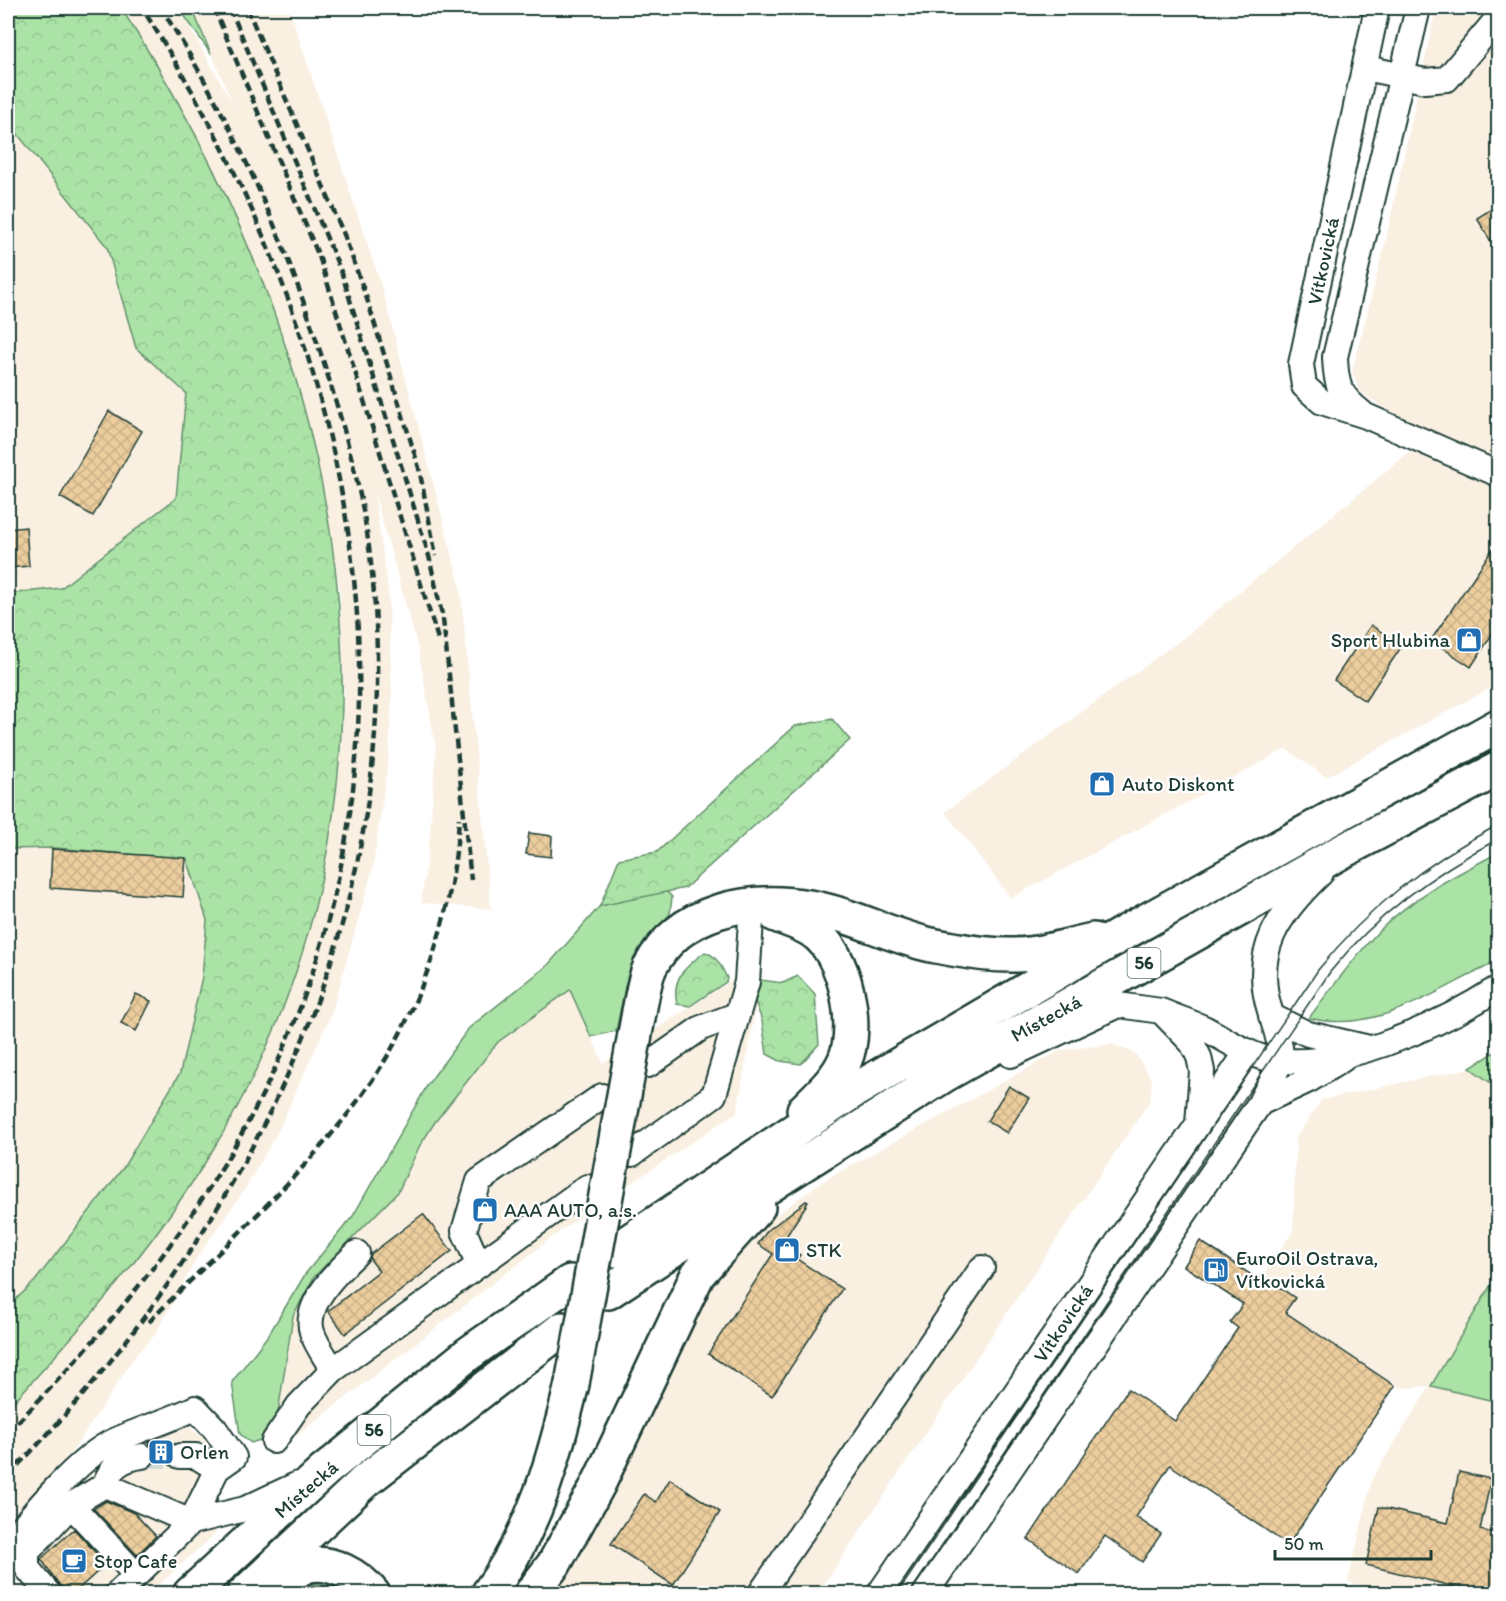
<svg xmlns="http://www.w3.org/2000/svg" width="1506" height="1601" viewBox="0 0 1506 1601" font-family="Itim,sans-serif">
  <defs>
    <pattern id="forest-crowns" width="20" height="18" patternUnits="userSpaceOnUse" patternTransform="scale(1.5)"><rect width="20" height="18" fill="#abe3a6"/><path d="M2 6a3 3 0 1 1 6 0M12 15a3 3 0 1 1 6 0" fill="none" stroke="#93c490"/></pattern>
    <pattern id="building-cross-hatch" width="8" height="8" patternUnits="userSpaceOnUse" patternTransform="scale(1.5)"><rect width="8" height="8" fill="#eccd9e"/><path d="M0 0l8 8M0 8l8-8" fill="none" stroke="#cab189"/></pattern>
  </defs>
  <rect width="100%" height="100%" fill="#fff"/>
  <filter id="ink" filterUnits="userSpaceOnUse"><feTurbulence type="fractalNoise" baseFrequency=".0167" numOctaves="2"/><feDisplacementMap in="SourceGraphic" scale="12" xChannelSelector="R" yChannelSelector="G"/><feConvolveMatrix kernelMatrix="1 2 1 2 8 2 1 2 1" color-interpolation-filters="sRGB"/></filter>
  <g filter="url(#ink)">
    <path fill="#f9f0e2" d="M121,8H179L233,104L192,8H289L382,288L460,585L491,909L421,903L430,834L436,748L418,648L374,492L388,590L392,696L389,754L373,868L332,1012L278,1131L247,1186L198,1256L155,1335L138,1352L75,1448L8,1523V1408L48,1364L235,1109L266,1045L286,995L326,858L336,800L341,750L344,695L340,594L324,491L298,388L261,282L212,166Z
      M1436,8H1498V684L1326,777L1286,749L1011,898L945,812L1186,636L1434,432L1384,408L1360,392L1352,372L1386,239Z
      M8,122L108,247L136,348L186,393L176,498L60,588L8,594Z
      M55,848L187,859L207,920L202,977L180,1073L123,1168L35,1281L8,1307V849Z
      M734,979L760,985L737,1112L563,1229L272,1455L293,1316L314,1277L398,1192L419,1147L435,1122L498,1042L570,990L603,1063Z
      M1111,1044L1135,1053L1152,1080L1150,1101L818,1593L548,1594L717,1270L755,1231L821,1182L1061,1050Z
      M1470,1068L1498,1088V1273L1431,1386L1498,1402V1593L1383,1592L1348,1582L1372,1479L1430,1386L1401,1388L1285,1311L1295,1296L1263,1275L1293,1231L1296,1138L1321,1100Z
      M187,1425L217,1449L221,1477L212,1496L216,1533L150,1593H24L18,1574L23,1539L118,1450Z"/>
    <path fill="#abe3a6" stroke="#65906d" stroke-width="1.5" d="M1498,853V958L1486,967C1431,994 1373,1034 1309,1018C1331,989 1353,958 1379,931C1411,898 1457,874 1498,853Z
      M666,891L672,897L670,914L650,937L627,978L616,1031L591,1037L570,990L498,1042L435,1122L419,1147L398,1192L314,1277L293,1316L277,1419L263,1439L251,1443L240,1434L232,1382L269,1334L306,1273L353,1216L428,1084L469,1028L548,965L600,906Z
      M1498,1050V1088L1470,1068Z
      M1498,1273V1402L1431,1386Z
      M318,1584L333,1586L350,1594H289L304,1586Z"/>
    <path fill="url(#forest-crowns)" stroke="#65906d" stroke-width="1.5" d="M8,8H121C348,356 439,789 206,1161C150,1250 79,1331 8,1408V1307L35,1281L123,1168L180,1073L202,977L207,920L187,859L55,848L8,849V594L61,588L176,498L186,393L136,348L107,247L8,122Z
      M179,8H192L211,54Z
      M832,719L850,740L685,888L600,906L619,859L657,852L795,726Z
      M705,952C717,956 721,966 727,978L726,982L690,1006L677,1004C671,978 686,966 705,952Z
      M798,976L815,994L819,1044L801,1064L780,1061L767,1054L762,1021L755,1001L761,980L783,983Z"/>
    <path fill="url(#building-cross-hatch)" stroke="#1f3d34" stroke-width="1.5" d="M1498,205V254L1477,218Z
      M109,411L142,431L93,516L60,497Z
      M26,527L29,566L8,568V529Z
      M1498,541V625L1471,667L1431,640Z
      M1371,625L1402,646L1365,701L1334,680Z
      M529,833L552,836L551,857L526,854Z
      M52,849L186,858L183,897L50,888Z
      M136,994L151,1001L136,1031L121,1023Z
      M1009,1086L1029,1098L1007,1133L987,1121Z
      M806,1201L808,1202L782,1243L800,1255L797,1259L842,1289L772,1396L708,1354L773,1254L758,1244L767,1231Z
      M423,1214L452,1251L345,1334L328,1311L379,1271L370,1259L371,1254Z
      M1200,1241L1259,1280L1262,1275L1295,1298L1285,1312L1395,1386L1288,1545L1170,1465L1136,1517L1161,1534L1142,1562L1105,1536L1079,1574L1028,1539L1128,1389L1175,1421L1238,1328L1230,1322L1243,1304L1184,1266Z
      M154,1440H169L166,1455L168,1463L153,1464L156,1454L149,1442Z
      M1459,1472L1491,1479L1480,1530L1498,1534V1593L1476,1589V1592L1366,1565L1379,1507L1448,1523Z
      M670,1479L720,1512L673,1585L611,1544L644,1494L656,1502Z
      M106,1501L134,1513L156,1536L137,1555L94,1509Z
      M74,1529L106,1564L74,1593H65L41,1559Z"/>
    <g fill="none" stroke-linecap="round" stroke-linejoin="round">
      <path stroke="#d2d8d6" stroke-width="24" stroke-dasharray="24 12" stroke-linecap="butt" d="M142,1456H180"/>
      <defs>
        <path id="minor" d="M1377,8L1301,364L1304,386L1322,402L1366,416L1498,474
          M1366,68L1425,81L1447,79L1498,18
          M1362,413C1339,395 1336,386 1335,357L1418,8
          M1161,1011C1175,1017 1190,1022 1204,1028C1223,1038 1241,1051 1261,1057C1333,1076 1439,1026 1498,988
          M1271,1016L1308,1034L1365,1047
          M1011,1055L1118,1005L1161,1011L1192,1043L1199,1057L1202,1071L1198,1124
          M648,1065L701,1028L736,1015
          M1260,1103L1309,1080L1343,1059
          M632,1154L714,1095L747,982L752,905
          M479,1265L464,1231L479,1181L602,1096
          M333,1370C326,1358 316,1345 312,1332C303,1304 339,1270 357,1253
          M274,1441L299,1405L333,1370L587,1187
          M180,1456H196L217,1469
          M105,1485C110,1466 123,1459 142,1456
          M71,1505L136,1575
          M8,1548C26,1518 82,1455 114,1441C141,1429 168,1421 195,1408L215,1429L234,1457L217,1469L191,1522L105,1485L71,1505L27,1552V1568L49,1594
          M117,1594L191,1522L245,1509L298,1484
          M760,1594L982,1268
          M879,1594L1247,1052
          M925,1594L1260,1103C1266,1090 1276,1075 1280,1061C1283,1046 1274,1025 1270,1011C1251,951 1279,913 1321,873"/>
        <path id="highway" d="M776,915C788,920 803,924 814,932C845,954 860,1025 845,1060C837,1079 819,1095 804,1110
          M639,1012C642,998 644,980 650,967C680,909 750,897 809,907C851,914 890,936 931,945C963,951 1003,959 1036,953C1055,950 1074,944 1093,940
          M616,1250L852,1092L1124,933L1498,726
          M608,1292L786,1175L946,1074L1341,852L1498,769
          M270,1591C280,1584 294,1570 306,1566C330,1559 359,1576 373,1594
          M190,1594L324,1471L468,1354L570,1282
          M244,1594L365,1481L562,1329
          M488,1594C535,1530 554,1459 572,1384
          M531,1594L554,1564L598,1485L698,1274L758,1207"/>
      </defs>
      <use href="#minor" stroke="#1f3d34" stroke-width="28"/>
      <use href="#highway" stroke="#1f3d34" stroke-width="38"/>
      <use href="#minor" stroke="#fff" stroke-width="24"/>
      <use href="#highway" stroke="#fff" stroke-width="33"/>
      <path stroke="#1f3d34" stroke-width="1.5" d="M897,1594L1318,970C1369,907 1427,862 1498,825
        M909,1594L1330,972C1377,914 1433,874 1498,839"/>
      <path stroke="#1f3d34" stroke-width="4.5" stroke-dasharray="9 4.5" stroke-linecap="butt" d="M214,8L320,259L438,639
        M230,8L342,274L429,556L443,619L471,880
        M247,8L345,237L367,299L419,468L436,556
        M149,1322C222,1247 313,1168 371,1082C423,1006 454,910 459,818
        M8,1432C118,1321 221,1195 283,1050C436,696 343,321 142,8
        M8,1475C87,1397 155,1309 213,1215C341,1007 403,777 367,533C356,464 335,396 313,330C276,217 225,108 161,8"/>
      <defs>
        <path id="highway-bridge" d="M572,1384L639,1012"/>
      </defs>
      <use href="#highway-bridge" stroke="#1f3d34" stroke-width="38" stroke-linecap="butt"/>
      <use href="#highway-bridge" stroke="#fff" stroke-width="33"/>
    </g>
  </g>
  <defs>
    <symbol id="shop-square" viewBox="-11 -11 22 22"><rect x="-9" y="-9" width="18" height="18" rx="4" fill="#1f6fb2" stroke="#fff"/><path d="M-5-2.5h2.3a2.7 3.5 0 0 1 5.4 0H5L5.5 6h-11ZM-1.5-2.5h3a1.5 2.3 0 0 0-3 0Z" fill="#fff"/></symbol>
    <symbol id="fuel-square" viewBox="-11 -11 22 22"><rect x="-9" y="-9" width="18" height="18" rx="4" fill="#1f6fb2" stroke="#fff"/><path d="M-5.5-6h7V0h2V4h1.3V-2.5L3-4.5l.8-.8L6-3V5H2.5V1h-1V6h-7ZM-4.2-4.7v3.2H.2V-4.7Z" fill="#fff"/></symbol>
    <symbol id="building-square" viewBox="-11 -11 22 22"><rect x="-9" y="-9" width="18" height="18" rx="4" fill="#1f6fb2" stroke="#fff"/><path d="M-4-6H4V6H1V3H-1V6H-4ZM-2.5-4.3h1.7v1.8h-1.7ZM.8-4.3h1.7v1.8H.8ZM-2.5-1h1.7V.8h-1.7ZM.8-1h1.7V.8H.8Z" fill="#fff"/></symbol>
    <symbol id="cafe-square" viewBox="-11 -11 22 22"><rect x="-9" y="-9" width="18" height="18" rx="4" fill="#1f6fb2" stroke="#fff"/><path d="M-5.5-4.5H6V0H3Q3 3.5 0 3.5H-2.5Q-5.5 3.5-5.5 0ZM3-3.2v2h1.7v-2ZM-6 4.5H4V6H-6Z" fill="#fff"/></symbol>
  </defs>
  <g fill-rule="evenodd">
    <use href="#shop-square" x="1454" y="625" width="30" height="30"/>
    <use href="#shop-square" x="1087" y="769" width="30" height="30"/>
    <use href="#shop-square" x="470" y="1195" width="30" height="30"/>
    <use href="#shop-square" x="772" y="1235" width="30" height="30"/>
    <use href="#fuel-square" x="1201" y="1255" width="30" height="30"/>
    <use href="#building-square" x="146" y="1437" width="30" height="30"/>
    <use href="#cafe-square" x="59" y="1546" width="30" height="30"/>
  </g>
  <g text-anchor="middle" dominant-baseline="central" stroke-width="5" stroke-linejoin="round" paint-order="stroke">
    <g fill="#fff" stroke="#627771" stroke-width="1.5">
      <rect x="1127.5" y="948" width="33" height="30" rx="4.5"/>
      <rect x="357.5" y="1415" width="33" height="30" rx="4.5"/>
    </g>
    <g font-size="18" font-weight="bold" fill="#1f3d34">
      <text x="1144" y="963">56</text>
      <text x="374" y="1430">56</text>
    </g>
    <g font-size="20" fill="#1f3d34" stroke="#fff">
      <text transform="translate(1323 261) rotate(-78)">Vítkovická</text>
      <text transform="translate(1046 1018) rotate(-29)">Místecká</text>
      <text transform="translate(1063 1323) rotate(-56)">Vítkovická</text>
      <text transform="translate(306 1489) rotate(-41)">Místecká</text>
    </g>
    <g font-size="20" fill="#1f3d34" stroke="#fff" text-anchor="start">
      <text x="1450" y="640" text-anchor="end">Sport Hlubina</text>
      <text x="1122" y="784">Auto Diskont</text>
      <text x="504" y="1210">AAA AUTO, a.s.</text>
      <text x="806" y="1250">STK</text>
      <text x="1236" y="1258">EuroOil Ostrava,<tspan x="1236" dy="23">Vítkovická</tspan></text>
      <text x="180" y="1452">Orlen</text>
      <text x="94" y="1561">Stop Cafe</text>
    </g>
  </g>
  <rect width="1506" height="1601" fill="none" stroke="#fff" stroke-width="30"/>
  <rect x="15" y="15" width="1476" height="1571" fill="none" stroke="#1f3d34" stroke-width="2" filter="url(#ink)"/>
  <path d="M1275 1550v9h156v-9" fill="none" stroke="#1f3d34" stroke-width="3"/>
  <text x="1284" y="1550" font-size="18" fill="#1f3d34" stroke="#ffffff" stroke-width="4.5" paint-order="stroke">50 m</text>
</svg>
